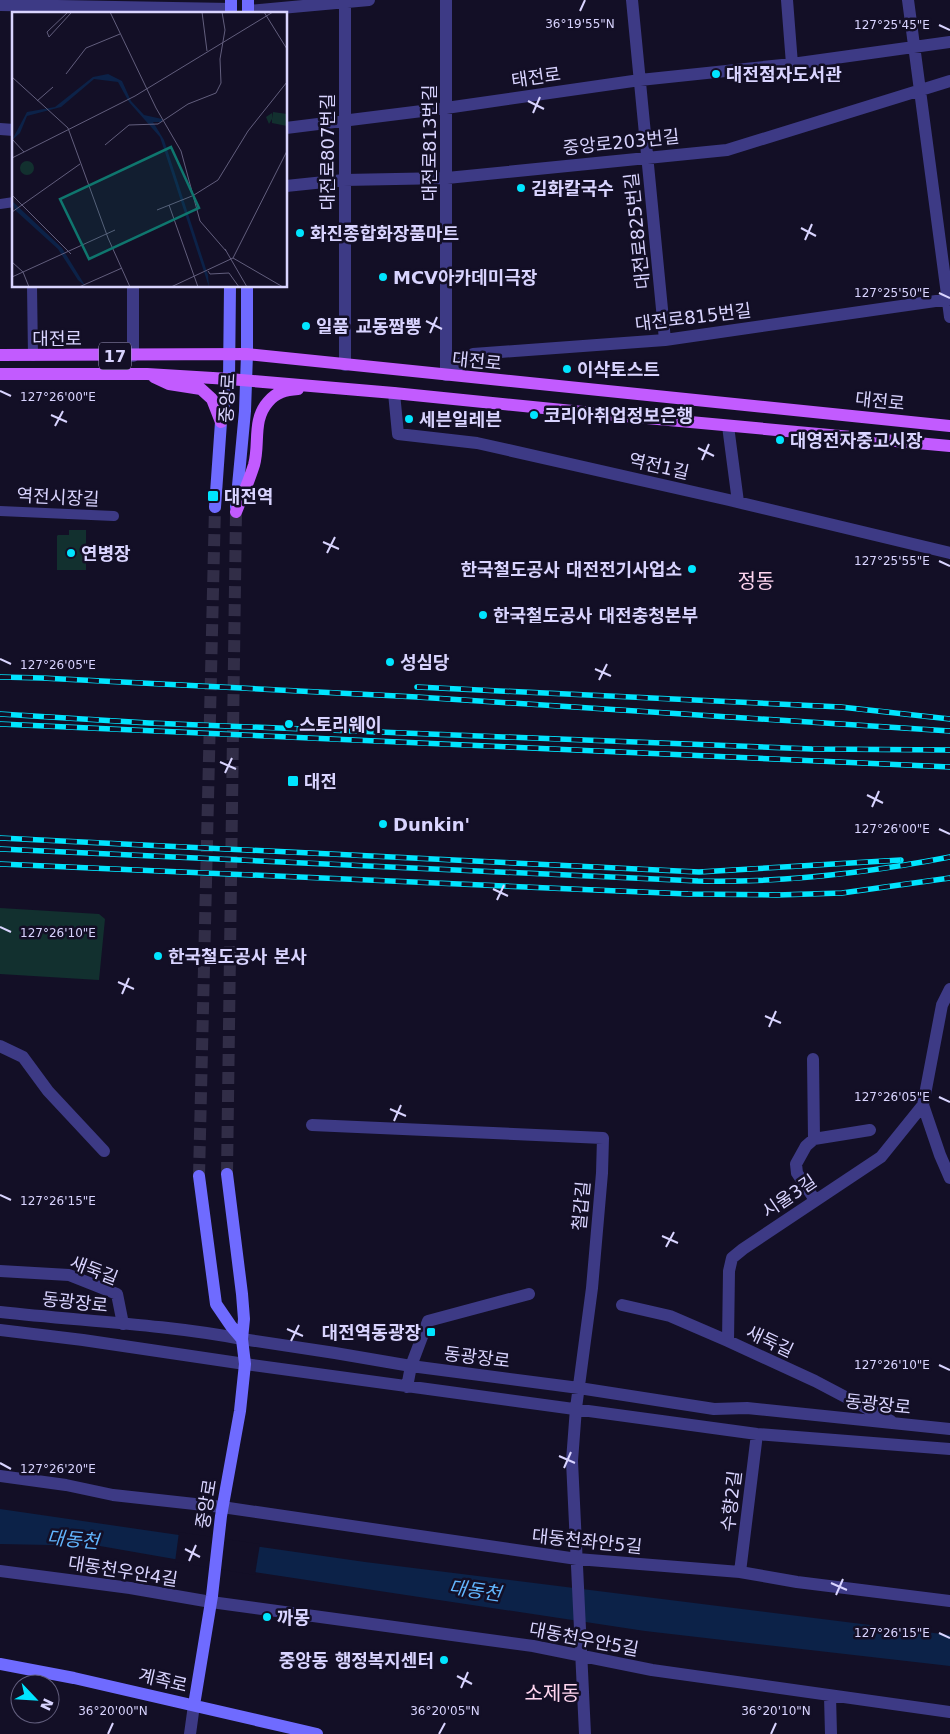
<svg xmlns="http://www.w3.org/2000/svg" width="950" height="1734" viewBox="0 0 950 1734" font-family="'DejaVu Sans','Noto Sans KR',sans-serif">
  <rect width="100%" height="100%" fill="#130f26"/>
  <path fill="#12302f" d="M69,530H86V570H57V536L58,535H69Z
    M0,908L99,914L105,919L99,980L0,974Z"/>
  <path fill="#0c2248" d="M0,1509L365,1562L950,1635V1666L645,1631L220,1567L100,1546L0,1544Z"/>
  <path fill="#130f26" d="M179,1532L260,1544L255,1575L175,1562Z"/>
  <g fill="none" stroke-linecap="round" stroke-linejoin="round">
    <path stroke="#312d47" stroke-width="12" stroke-dasharray="12 6" stroke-linecap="butt" d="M227,1174L236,512
      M199,1176L215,507"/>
    <path stroke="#3d3a85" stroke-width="10" d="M0,204L14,202
      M32,286L33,356
      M0,511L114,516"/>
    <path stroke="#3d3a85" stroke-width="12" d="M446,0V375
      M632,0L665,340
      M787,0L792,64
      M908,0L950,317
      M0,5L231,9
      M248,11L369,0
      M286,128L446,108L640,80L792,64L950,42
      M0,129L14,130
      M286,186L344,180L447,178L727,150L950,81
      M133,356V286
      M345,365V0
      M446,375L473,354L665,340L950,299
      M394,393L398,434L477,443L729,500L950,553
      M728,426L738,502
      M950,989L942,1005L923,1105L940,1155L950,1178
      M0,1046L23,1057L48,1091L104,1151
      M813,1059L814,1139
      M312,1125L603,1138L602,1173L592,1288L576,1408L572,1461L585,1734
      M815,1200L797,1173L796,1164L806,1146L814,1139L870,1130
      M0,1271L69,1275L117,1294L123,1324
      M622,1305L670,1316L728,1341L815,1381L891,1421
      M242,1339L335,1353L411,1366L579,1388L714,1409L747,1408L950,1429
      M728,1341L729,1271L732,1258L743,1249L881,1157L923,1105
      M245,1364L757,1434L950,1449
      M407,1387L411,1366L428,1321L529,1294
      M0,1476L66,1485L113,1495L222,1507L577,1559L740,1572L797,1582L950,1601
      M0,1571L130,1588L211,1602L533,1646L652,1670L950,1712
      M740,1572L757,1434
      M830,1696L831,1734"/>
    <path stroke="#3d3a85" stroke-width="12" d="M0,1312C81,1321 162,1324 242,1339
      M0,1330L83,1340L245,1364
      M190,1734L194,1705"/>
    <path stroke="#6f6bff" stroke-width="12" d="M231,14V0
      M248,14V0
      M215,507L221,422L229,379L230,286
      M236,507L245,411L247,354V286
      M199,1176L216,1304L231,1326L242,1339
      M0,1664L74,1678L317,1734
      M194,1705L212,1596L221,1516L240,1411L245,1364L242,1339L244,1319L242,1294L227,1174"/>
    <path stroke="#c25bff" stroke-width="12" d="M0,355L247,354L950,426
      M0,374H147L229,379L394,393L603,414L950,446
      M154,377L169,384L201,389L212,399L221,422
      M236,512C242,497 249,481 254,465C260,444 252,420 268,402C276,392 286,390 298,389"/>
    <defs>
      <path id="rail" d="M0,677L42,678L417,697L950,731
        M417,687L841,707L950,719
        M0,714L149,723L812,749L950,750
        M0,724L950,767
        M0,838L699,872L901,860
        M0,849L698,881C783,883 867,873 950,857
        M0,864L688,894L777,895L842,893L950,878"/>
    </defs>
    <use href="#rail" stroke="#00e5ff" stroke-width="5.5"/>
    <use href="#rail" stroke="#130f26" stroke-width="4" stroke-dasharray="11" stroke-linecap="butt"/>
  </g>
  <path fill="none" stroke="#d9d4ff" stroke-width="2" d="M580,11L585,0M939,25L950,30M528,101L544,109M533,113L540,97M801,228L816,236M805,240L812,224M939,293L950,298M426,321L442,329M430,333L437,317M0,391L11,396M51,415L67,422M55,426L63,411M698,448L714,456M702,460L709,444M323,542L339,549M327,553L335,537M939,561L950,566M0,659L11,664M595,669L611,676M599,680L607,664M220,762L236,769M225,773L232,758M867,795L883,803M872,807L879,791M939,829L950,834M493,889L508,896M497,900L504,885M0,927L11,932M118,982L134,989M122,994L129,978M765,1016L781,1023M769,1027L776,1011M939,1097L950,1102M390,1109L406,1116M394,1121L401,1105M0,1195L11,1200M662,1236L678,1243M666,1247L674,1232M287,1329L303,1336M291,1341L299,1325M939,1365L950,1370M559,1456L575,1463M0,1463L11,1469M564,1468L571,1452M185,1549L200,1557M189,1561L196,1545M831,1583L847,1590M836,1595L843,1579M939,1633L950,1638M457,1676L472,1684M461,1688L468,1672M108,1734L113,1723M439,1734L445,1723M771,1734L776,1723"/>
  <g fill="#00e5ff" stroke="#130f26" stroke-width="2">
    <circle cx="716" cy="74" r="5"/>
    <circle cx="521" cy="188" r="5"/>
    <circle cx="300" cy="233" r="5"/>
    <circle cx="383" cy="277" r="5"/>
    <circle cx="306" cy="326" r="5"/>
    <circle cx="567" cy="369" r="5"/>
    <circle cx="534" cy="415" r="5"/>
    <circle cx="409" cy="419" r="5"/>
    <circle cx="780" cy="440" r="5"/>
    <rect x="207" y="490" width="12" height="12" rx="2.5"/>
    <circle cx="71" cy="553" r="5"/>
    <circle cx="692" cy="569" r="5"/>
    <circle cx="483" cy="615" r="5"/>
    <circle cx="390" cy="662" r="5"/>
    <circle cx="289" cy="724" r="5"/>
    <rect x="287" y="775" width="12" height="12" rx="2.5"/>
    <circle cx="383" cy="824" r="5"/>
    <circle cx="158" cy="956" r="5"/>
    <rect x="426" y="1327" width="10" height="10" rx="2.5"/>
    <circle cx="267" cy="1617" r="5"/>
    <circle cx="444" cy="1660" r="5"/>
  </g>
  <g text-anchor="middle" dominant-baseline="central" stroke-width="5" stroke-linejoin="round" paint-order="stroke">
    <rect fill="#130f26" stroke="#9e99be" stroke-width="1" x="99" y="342.5" width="32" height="27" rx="4"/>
    <g font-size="16" font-weight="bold" fill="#d9d4ff">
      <text x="115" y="356">17</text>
    </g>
    <g font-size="18" font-weight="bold" fill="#d9d4ff" stroke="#130f26" text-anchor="start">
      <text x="726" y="74">대전점자도서관</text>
      <text x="531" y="188">김화칼국수</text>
      <text x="310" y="233">화진종합화장품마트</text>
      <text x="393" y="277">MCV아카데미극장</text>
      <text x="316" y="326">일품 교동짬뽕</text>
      <text x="577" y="369">이삭토스트</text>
      <text x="544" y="415">코리아취업정보은행</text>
      <text x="419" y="419">세븐일레븐</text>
      <text x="790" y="440">대영전자중고시장</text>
      <text x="224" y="496">대전역</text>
      <text x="81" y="553">연병장</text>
      <text x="682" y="569" text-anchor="end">한국철도공사 대전전기사업소</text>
      <text x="493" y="615">한국철도공사 대전충청본부</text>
      <text x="400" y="662">성심당</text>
      <text x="299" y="724">스토리웨이</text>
      <text x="304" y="781">대전</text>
      <text x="393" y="824">Dunkin'</text>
      <text x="168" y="956">한국철도공사 본사</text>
      <text x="421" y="1332" text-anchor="end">대전역동광장</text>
      <text x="277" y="1617">까몽</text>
      <text x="434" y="1660" text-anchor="end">중앙동 행정복지센터</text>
    </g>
    <g font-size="18" fill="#d9d4ff" stroke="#130f26">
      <text transform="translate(536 77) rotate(-8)">태전로</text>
      <text transform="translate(621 142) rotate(-6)">중앙로203번길</text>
      <text transform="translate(429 143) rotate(-90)">대전로813번길</text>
      <text transform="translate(327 152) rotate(-90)">대전로807번길</text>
      <text transform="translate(637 231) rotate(-96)">대전로825번길</text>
      <text transform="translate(693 317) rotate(-7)">대전로815번길</text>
      <text x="57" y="338">대전로</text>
      <text transform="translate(477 361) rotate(6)">대전로</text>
      <text transform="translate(227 398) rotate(-87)">중앙로</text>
      <text transform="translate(880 401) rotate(6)">대전로</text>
      <text transform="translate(659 466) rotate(13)">역전1길</text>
      <text transform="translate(58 497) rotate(3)">역전시장길</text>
      <text transform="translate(789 1196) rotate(-34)">시울3길</text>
      <text transform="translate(581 1206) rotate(-85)">철갑길</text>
      <text transform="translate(94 1270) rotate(21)">새둑길</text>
      <text transform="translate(75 1302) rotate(6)">동광장로</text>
      <text transform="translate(770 1341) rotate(25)">새둑길</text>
      <text transform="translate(477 1357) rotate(7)">동광장로</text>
      <text transform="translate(878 1404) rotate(6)">동광장로</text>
      <text transform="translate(731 1501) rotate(-83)">수향2길</text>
      <text transform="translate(206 1504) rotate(-81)">중앙로</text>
      <text transform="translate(587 1541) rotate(6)">대동천좌안5길</text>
      <text transform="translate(123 1571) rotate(9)">대동천우안4길</text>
      <text transform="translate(584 1639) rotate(11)">대동천우안5길</text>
      <text transform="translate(163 1680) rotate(13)">계족로</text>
    </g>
    <g font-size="19" font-style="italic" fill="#62b6ff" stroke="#130f26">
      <text transform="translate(73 1539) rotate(5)">대동천</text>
      <text transform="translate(475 1590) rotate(8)">대동천</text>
    </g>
    <g font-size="20" fill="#ffd6f0" stroke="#130f26">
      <text x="756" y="581">정동</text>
      <text x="552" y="1693">소제동</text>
    </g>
  </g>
  <g transform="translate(12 12)">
    <rect width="275" height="275" fill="#130f26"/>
    <path d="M261,100L275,102V114L260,111V107L257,112L254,105L260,101V107ZM8 156a7 7 0 1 1 14 0a7 7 0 1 1-14 0Z" fill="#12302f"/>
    <path d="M96,62L110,69L119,89L132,103L150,107V110H141L152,128L196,263L197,275L148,125L117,90L106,70L82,67L49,95L15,104L8,121L0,128L15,100L43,95L81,65ZM0,189L50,236L74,275L66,268L46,237L3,198Z" fill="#0c2248"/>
    <path fill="none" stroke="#625e7d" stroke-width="1" d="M56,0L35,20L37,25L59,1M98,0L144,96L169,139L188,209L214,239M190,0L195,39M252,0L275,37M54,62L74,36L108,22M0,65L56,116L96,226L118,275M25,89L41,75M0,127L12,140M93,133L117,113L146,112L176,92L204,81L209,71L208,47L213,18L210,0M0,146L123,84L261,0M0,183L59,242M182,183L206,168L236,119L275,70M157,193L186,275M145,198L180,184M0,200L68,152M213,237L235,275M221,246L271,275M0,250L11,260L17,275M196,259L198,262L217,261L227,275M0,265L103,218M67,275L110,256M159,275L221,246L275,139"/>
    <path fill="#0f766e" fill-opacity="0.15" stroke="#0f766e" stroke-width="2.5" d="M159,135L187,196L77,247L48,187Z"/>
    <rect width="275" height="275" fill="none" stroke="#d9d4ff" stroke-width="2.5"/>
  </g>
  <g font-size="12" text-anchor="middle" fill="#d9d4ff" stroke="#130f26" stroke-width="5" stroke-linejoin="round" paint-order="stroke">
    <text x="580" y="28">36°19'55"N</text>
    <text x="892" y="29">127°25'45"E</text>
    <text x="892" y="297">127°25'50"E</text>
    <text x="58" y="401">127°26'00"E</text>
    <text x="892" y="565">127°25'55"E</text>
    <text x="58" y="669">127°26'05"E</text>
    <text x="892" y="833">127°26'00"E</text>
    <text x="58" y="937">127°26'10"E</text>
    <text x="892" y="1101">127°26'05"E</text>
    <text x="58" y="1205">127°26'15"E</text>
    <text x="892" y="1369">127°26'10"E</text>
    <text x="58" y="1473">127°26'20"E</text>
    <text x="892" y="1637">127°26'15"E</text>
    <text x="113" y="1715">36°20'00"N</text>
    <text x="445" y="1715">36°20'05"N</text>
    <text x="776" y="1715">36°20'10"N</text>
  </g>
  <g transform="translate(35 1699) rotate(115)"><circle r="24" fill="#130f26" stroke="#625e7d"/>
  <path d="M0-4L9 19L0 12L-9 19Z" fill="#00e5ff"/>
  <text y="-8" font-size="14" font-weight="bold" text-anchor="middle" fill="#d9d4ff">N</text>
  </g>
</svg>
